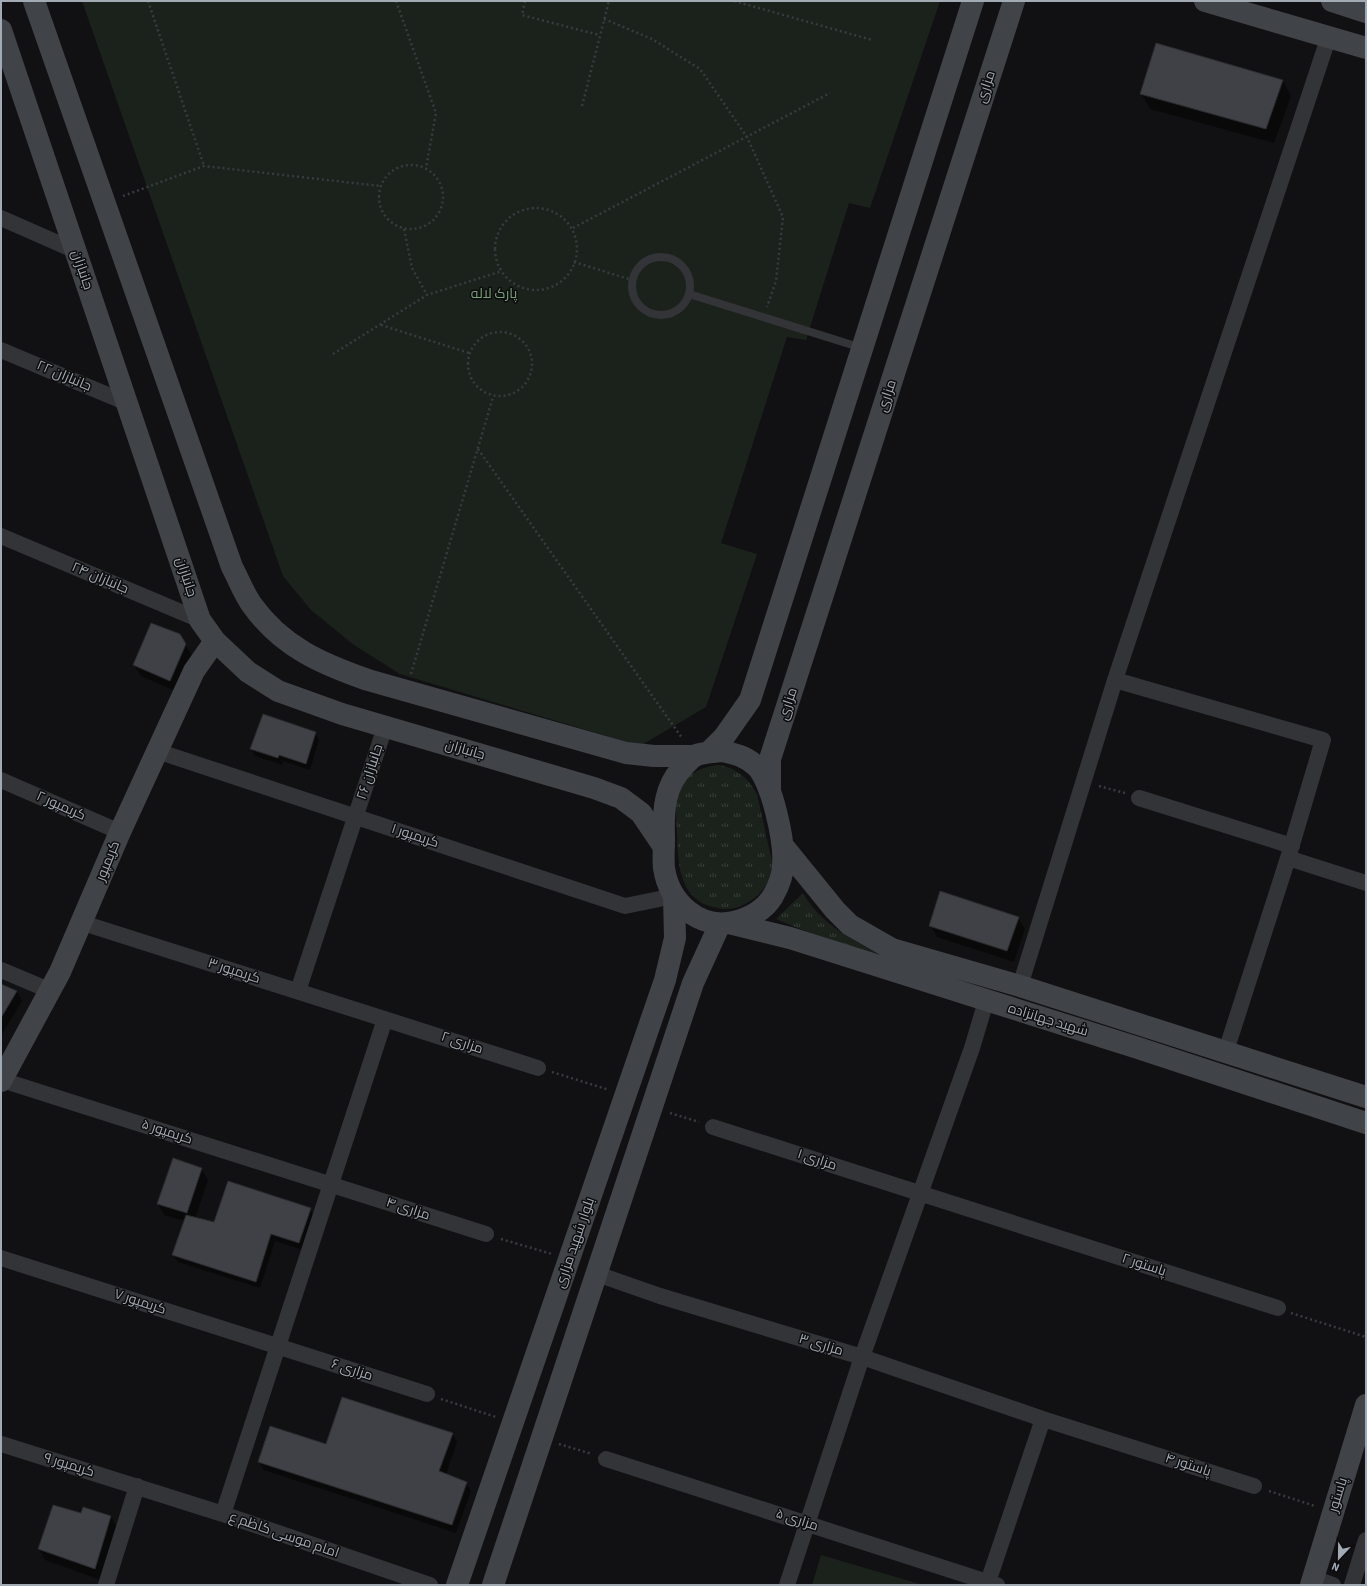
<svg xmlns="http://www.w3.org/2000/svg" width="1367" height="1586" viewBox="0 0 1367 1586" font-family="'Source Sans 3',Cairo,sans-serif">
  <defs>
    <pattern id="grass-tufts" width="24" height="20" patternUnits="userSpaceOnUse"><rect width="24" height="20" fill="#1b221b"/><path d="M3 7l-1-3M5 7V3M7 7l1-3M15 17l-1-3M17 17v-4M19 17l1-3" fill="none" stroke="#393f3a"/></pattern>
  </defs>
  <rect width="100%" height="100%" fill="#111113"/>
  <path fill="url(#grass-tufts)" d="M719,765C738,769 747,777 757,794L773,866C769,885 760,897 743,905C733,910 724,910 713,907C678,899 678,861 677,832C676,816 674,799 682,784C690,772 705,766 719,765Z
    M803,893C823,930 868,947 903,967L866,956L776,919Z"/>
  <path fill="#1b221b" d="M82,1H940L870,208L849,203L806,340L787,337L721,543L757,554L706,707L640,746L400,674L354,645L311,610L283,576Z
    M821,1555L923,1585H812Z"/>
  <path fill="#0007" d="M1156,44L1283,81L1291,96L1274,143L1150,109L1141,93Z
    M180,635L192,656L176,691L141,676L134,665Z
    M315,733L319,740L310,770L283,761L282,765L255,756L251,749Z
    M1018,918L1025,929L1014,962L937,937L931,926Z
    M1,985L17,991L22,1001L1,1036Z
    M201,1168L208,1180L195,1218L214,1223L310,1209L314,1217L303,1250L275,1241L260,1288L178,1262L173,1255L185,1221L164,1215L158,1204Z
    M452,1433L457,1442L446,1475L466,1483L471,1491L456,1533L264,1470L259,1462Z
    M82,1515L111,1516L117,1528L101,1580L45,1560L39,1549Z"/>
  <path fill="#404146" stroke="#2b2c2f" d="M1156,43L1283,80L1266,129L1140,94Z
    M151,623L180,634L186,644L170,681L133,665Z
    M263,714L316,732L306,764L279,755L278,758L250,749Z
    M940,891L1019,917L1007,951L929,926Z
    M1,984L17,991L1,1018Z
    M173,1158L202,1168L187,1213L157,1204Z
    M228,1181L311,1208L299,1243L271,1234L256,1282L172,1255L186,1215L214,1222Z
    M342,1397L453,1433L439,1471L467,1482L452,1525L258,1462L270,1426L326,1444Z
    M53,1505L81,1513L83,1507L111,1516L95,1569L38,1549Z"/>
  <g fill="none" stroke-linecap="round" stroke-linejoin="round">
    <path stroke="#383b3f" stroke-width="2.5" stroke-dasharray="2 3" stroke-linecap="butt" d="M148,1L204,166
      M396,1L436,113L426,168
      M525,1L522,15L599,35
      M734,1L872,40
      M604,19L652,39L700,69L747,137L783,217L776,281L767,307
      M582,106L609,1
      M379 197a32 32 0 1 1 64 0a32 32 0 1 1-64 0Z
      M123,196L204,166L380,186
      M495 249a41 41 0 1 1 82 0a41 41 0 1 1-82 0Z
      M573,228L830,93
      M404,229L412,268L427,295
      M574,262L632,280
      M381,325L469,353
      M468 364a32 32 0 1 1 64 0a32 32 0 1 1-64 0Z
      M333,354L427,295L502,271
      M478,449L682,738
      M411,674L493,397
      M1099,786L1125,793
      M552,1072L609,1090
      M670,1113L699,1122
      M501,1239L552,1254
      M1291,1313L1366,1337
      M441,1399L496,1417
      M559,1444L592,1454
      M1269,1491L1315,1506"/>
    <path stroke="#323438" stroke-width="8" d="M632 286a29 29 0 1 1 58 0a29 29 0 1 1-58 0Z
      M689,294L862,348"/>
    <path stroke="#323438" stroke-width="16" d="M1,218L76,251
      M1,350L127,403
      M1,536L200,620
      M1115,680L1323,740L1288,858L1226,1051
      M157,751L625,906L674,896
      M1,780L120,832
      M1139,798L1292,846
      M1288,858L1366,883
      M83,923L538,1068
      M1,970L51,991
      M1020,986L1115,680L1329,36
      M298,991L385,727
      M2,1080L486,1234
      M713,1127L1278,1308
      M1,1258L427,1394
      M597,1274L660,1296L862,1357L1043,1419L1254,1486
      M1,1444L223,1514L430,1585
      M606,1459L997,1585
      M223,1514L385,1019
      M1313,1578L1333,1585
      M106,1585L137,1486
      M787,1585L862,1357L972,1048L986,1001
      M987,1585L1043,1419
      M1352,1585L1366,1540"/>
    <path stroke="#404348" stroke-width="22" d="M34,1L232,567C239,580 244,594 252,605C282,647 322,664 368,680L626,753L654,756H695
      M1205,1L1366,48
      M1332,1L1366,12
      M1,30L200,620L215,641L248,672L278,691L342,714L594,788L621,798L641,813L664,847
      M722,751C735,754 745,756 755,765C772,779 785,843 783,865C783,875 778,887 773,896C764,911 750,918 734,922C699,930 669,902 664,868C663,858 664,848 664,838C663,811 664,785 685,765C688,762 692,757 696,755C704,752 714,752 722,751Z
      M709,752L724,737L750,700L973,1
      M770,792V759L1014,1
      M783,846L835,910L850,925L892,949L1020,986L1366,1097
      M729,923L790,938L1138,1048L1366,1123
      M1,1081L60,972L120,832L194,671L215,641
      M457,1585L665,980L675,938L674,896
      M493,1585L693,983L720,924
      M1311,1585L1366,1405"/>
  </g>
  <g text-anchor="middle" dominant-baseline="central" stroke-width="3" stroke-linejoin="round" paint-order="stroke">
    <g font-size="14" fill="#a2aab4" stroke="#0c0c0e">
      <text transform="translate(986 87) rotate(-72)">مزاری</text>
      <text transform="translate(82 270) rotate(71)">جانبازان</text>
      <text transform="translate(64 376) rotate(23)">جانبازان ۲۲</text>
      <text transform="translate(887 396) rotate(-72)">مزاری</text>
      <text transform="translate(186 577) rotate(72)">جانبازان</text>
      <text transform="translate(100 578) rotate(23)">جانبازان ۲۴</text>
      <text transform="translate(788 704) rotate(-72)">مزاری</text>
      <text transform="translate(465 750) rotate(16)">جانبازان</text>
      <text transform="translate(370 772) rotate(-72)">جانبازان ۲۶</text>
      <text transform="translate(61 806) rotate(24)">کریمپور ۲</text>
      <text transform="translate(415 836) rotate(18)">کریمپور ۱</text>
      <text transform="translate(108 861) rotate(-68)">کریمپور</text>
      <text transform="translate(234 971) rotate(18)">کریمپور ۳</text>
      <text transform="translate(1048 1020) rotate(17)">شهید جهانزاده</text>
      <text transform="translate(462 1043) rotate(18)">مزاری ۲</text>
      <text transform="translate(167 1132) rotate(18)">کریمپور ۵</text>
      <text transform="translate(817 1160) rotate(18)">مزاری ۱</text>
      <text transform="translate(408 1209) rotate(18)">مزاری ۴</text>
      <text transform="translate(575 1243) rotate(-71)">بلوار شهید مزاری</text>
      <text transform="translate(1144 1265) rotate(18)">پاستور ۲</text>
      <text transform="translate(140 1302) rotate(18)">کریمپور ۷</text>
      <text transform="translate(821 1345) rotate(17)">مزاری ۳</text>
      <text transform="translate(352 1370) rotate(18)">مزاری ۶</text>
      <text transform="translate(69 1465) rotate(17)">کریمپور ۹</text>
      <text transform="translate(1188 1465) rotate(18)">پاستور ۴</text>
      <text transform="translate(1338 1495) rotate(-73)">پاستور</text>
      <text transform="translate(797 1520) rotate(18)">مزاری ۵</text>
      <text transform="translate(284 1535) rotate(19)">امام موسی کاظم ع</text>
    </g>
    <g font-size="14" fill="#7ca078" stroke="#0c0c0e">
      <text x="494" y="294">پارک لاله</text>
    </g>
  </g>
  <rect width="1367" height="1586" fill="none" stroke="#a2aab4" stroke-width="4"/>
  <g transform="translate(1339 1558) rotate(202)" stroke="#0c0c0e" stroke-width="3" paint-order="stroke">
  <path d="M0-3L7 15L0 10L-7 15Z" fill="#a2aab4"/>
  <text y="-6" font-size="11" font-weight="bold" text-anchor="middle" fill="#a2aab4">N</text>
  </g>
</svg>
